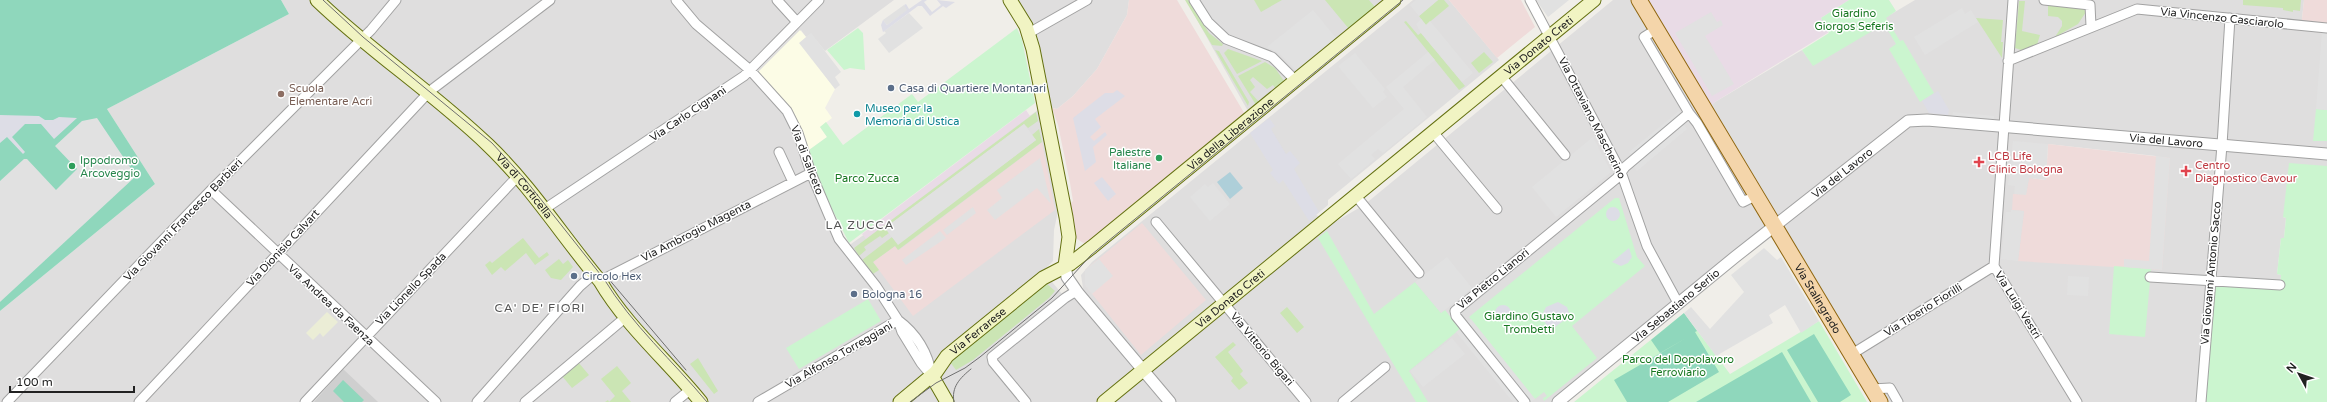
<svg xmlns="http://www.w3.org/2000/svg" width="2327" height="402" viewBox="0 0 2327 402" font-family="'Varela Round',sans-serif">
  <rect width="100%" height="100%" fill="#f0eee9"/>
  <path fill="#dfdede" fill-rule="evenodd" d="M281,0H894L825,51L811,34L806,37L801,30L798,124L844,249L1045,105L1032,48L1003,0H1129L1127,15L1097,69L1073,96L1057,109L1045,106L1061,197L1054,230L1053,261L1043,271L1067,300L1073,299L1083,288L1081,275L1092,262L1413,0H1449L1499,60L1328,200V205L1316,215L1335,222L1364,205L1613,0H1632L1706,110L1715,102L1802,50L1811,62L1915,0H2304L2301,28L2327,31V166L2283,217L2286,218L2284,238H2281L2277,274L2281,275L2280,288L2205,402H1880L1775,225L1555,402H0V311L155,184L107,109L289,14ZM2048,144L2156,156L2124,267L2105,265L2013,194L2026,195Z
    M1186,0H1388L1249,113Z"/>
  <path fill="#efdbda" d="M1129,0H1177L1246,116L1085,244L1074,237L1069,205L1073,201L1070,183L1058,125L1052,108L1057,109L1073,96L1097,69L1127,15Z
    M1449,0H1521L1535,27L1497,58Z
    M2304,0H2327V31L2301,28Z
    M1042,142L1055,210L913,316L873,262L895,246L899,250Z
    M2048,144L2170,158L2162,270L2018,261L2024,211L2012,210L2013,194H2026L2029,178L2046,180Z
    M1142,223L1206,300L1141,355L1085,285V270Z"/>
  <path fill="#e9dbe6" d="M1640,0H1849L1821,18L1829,32L1715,102L1706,110Z
    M1026,110L1030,116L866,239L862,234Z"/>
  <path fill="#fcfce6" d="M800,30L806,37L800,43L835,89L825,108L832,118L820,127L827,137L809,150L798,124L758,72Z"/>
  <path fill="#cfcfcf" d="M343,369L378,402H314Z"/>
  <path fill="#ebedd6" d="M327,312L338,322L323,337L320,333L313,340L306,333Z"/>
  <path fill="#cbe5b4" d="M1185,0H1188L1209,33L1223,44L1222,46L1212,45Z
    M1254,0H1282L1261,12Z
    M1325,0H1369L1375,7L1349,29Z
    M1438,0H1444L1449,6L1426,25L1419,16Z
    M2243,0H2301L2300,11L2293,10V12L2283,10V8L2243,5Z
    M2019,1H2025L2022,31L2040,35L2037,45L2021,50L2015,48Z
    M2048,4L2082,7L2086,12L2078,24L2055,37L2062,26V21L2058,17L2048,16Z
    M1976,18L2003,20L2001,42H2003L2002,58Z
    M1406,21L1418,35L1421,33L1465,86L1459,90L1404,22Z
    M1228,49L1262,61L1237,74L1224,53Z
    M1215,50L1219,51L1249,102L1248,106Z
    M1484,52L1493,62L1479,73L1471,63Z
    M1265,62L1275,68L1284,81L1276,89L1273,85L1267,89L1253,77L1250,80L1255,87L1250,92L1259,102L1256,105L1238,76Z
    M1036,112L1038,121L1028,128L1024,124L885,228L889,233L882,238L880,236L864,247L866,250L859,256L854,248Z
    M1039,129L1042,142L898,250L895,246L873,262L879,270L873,274L862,260L892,237L898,244L1036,140L1032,135Z
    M523,238L539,258L547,252L549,255L535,265L526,253L505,271L501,267L492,275L485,265L490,261L492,263Z
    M559,259L563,264L568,260L573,267L561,280L551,278L545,270Z
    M1046,283L1055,291L1049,298L973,360L956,370L950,362Z
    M1287,307L1304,327L1297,333L1280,313Z
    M1233,342L1236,345L1228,352L1243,371L1240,374L1248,383L1239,390L1231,381L1233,378L1215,357Z
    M698,358L718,391L714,394L690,364Z
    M578,362L589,375L572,388L562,376Z
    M617,366L631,383L622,391L631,402H605L608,400L609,402L615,396L601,379Z"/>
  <path fill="#cbf5cf" d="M1849,0H1889L1896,11L1886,18L1900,41L1903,40L1934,93L1920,102L1889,49L1896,44L1884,24L1813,66L1802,50L1829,33L1821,18Z
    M858,28L863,33L865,70L850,68L844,70L827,50Z
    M1017,28L1022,40L1035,103L849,243L819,183L809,150L827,137L820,127L826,122L843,145L912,94L918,102Z
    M2316,109L2327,110V141H2313Z
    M2289,163L2327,166V402H2205L2212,284L2280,285L2281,275L2277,274L2281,238H2284L2286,218L2283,217Z
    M1615,198H1619L1637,257L1645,266L1572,326L1597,358L1544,401L1543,398L1547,396L1544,392L1535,399L1469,317Z
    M1327,231L1374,314L1415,282L1441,313L1445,310L1460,329L1409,371L1428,402H1416L1318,238Z
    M2114,266L2151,269L2145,337L2109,334Z
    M868,299L881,321L799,369L786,348Z
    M1684,313L1730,374L1819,321L1867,402H1574Z"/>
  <path fill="#8fd7bc" d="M0,0H281L289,14L107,109L155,184L0,311Z
    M1684,313L1697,331L1695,332L1719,372L1668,402H1627L1614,380L1688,337L1660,353L1651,340Z
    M1814,334L1851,395L1840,402H1818L1787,350Z
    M1782,352L1811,402H1696Z
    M343,380L364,400L362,402H344L333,391Z"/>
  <path fill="#e1e1e1" d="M1416,0H1438L1419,16L1410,5Z
    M1536,0H1569L1548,17Z
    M904,5L908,10L887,25L883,20Z
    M1962,8L1965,14L1971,10L1978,22L1925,55L1914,37Z
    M1313,10L1336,38L1296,70L1280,54L1267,47Z
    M1711,12L1717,22L1721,20L1723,25L1705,36L1734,84L1712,96L1675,33Z
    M909,13L923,28L889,53L878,39L886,33L884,31Z
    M1421,19L1426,25L1430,21L1473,73L1462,82L1421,33L1416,24Z
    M2322,31H2327V110L2316,109Z
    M811,33L841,72L835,77L840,85L835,89L799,43Z
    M1428,52L1435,60L1403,87L1427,117L1383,153L1378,149L1371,155L1375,159L1351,179L1338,164L1404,109L1386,87Z
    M1355,53L1385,89L1383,92L1387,97L1373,108L1338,66Z
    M1679,111L1683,116L1633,157L1629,152Z
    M1953,112L1994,116V120L1952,117Z
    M97,118L136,176L0,302V181L24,159H27L56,190L77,169L55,146L82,121Z
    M1024,124L1036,140L898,245L885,228Z
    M1684,125L1687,129L1637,171L1633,166Z
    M1593,137L1611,172L1556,217L1532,187Z
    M2013,141L2048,144L2046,180L2029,178L2026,195L2014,194L2015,186L2008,185Z
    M2156,156L2170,158L2162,270L2124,267V259L2149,261Z
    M1040,158L1051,204L1037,188L995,220L987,210L1002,198L997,190Z
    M1213,183L1230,204L1210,221L1190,197L1205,184L1208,187Z
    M973,207L976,213L947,235L943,230Z
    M2011,210L2024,211L2018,261L2001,259L2006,212H2011Z
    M940,231L946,238L906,265L902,260Z
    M1764,248L1777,260L1781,257L1819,321L1801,333L1785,305L1769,315L1773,323L1716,356L1684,313L1691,307L1710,329L1744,292L1731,275Z
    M1447,257L1472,288L1441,313L1415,282Z
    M1099,259L1113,276L1092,294L1085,285V270Z
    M2068,276L2089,277L2088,296L2067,295Z
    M1471,319L1535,399L1531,402H1513L1456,332Z
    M1452,338L1465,354L1423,387L1410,371Z"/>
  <path fill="#dddde6" d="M922,0H927L924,2L932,12L941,5L937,0L955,2L946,8L943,6L930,16L922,6H918L883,32L881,25L883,20L887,25L907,10L904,5L906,4L909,9Z
    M1117,90L1125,96L1095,119L1101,127L1090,137L1094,141L1105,132L1107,135L1093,147L1096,162L1085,171L1073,118L1105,93H1113Z
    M1938,91L1949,110L1948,115L1929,113L1922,101Z
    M0,115L39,116L45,120H53L59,117L77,118L54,139L41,124H25L12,137L25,152L23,154L7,137L0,143Z
    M1269,118L1275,126L1271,129L1286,154L1290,151L1300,163L1294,169L1319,212L1309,221L1283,180L1279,184L1270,173L1273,170L1250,133Z
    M1102,177L1116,194L1108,201L1094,183Z
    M1606 214a7 7 0 1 1 14 0a7 7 0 1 1-14 0Z
    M1629,248L1632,257L1628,263L1621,266L1612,262Z
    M1558,302L1567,307L1570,316L1551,330L1543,320V313L1546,307Z
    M1495 313a8 8 0 1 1 16 0a8 8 0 1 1-16 0Z"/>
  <path fill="#aecfd9" d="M1230,172L1243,188L1230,199L1217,182Z"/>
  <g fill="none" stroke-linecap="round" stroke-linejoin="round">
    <defs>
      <path id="minor" d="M676,0L696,24L750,70L787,111L798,133L811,173L839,239L876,286L898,320L902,332L921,363L932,376
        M777,0L797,22
        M1194,0L1208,22L1226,39L1272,57L1296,81
        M1530,0L1621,172L1647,246L1678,303
        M2013,0L1994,266L2077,402
        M2044,0L2090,5L2091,26
        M1657,29L1644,37L1689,113L1697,123L1743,202L1757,195
        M1029,33L1087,0
        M2008,61L2137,9L2327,28
        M1501,76L1565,155
        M1433,132L1497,209
        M779,152L793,182
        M211,190L436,402
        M1356,196L1419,273
        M543,210L744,76L819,0
        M1156,222L1306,402
        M2150,277L2280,285
        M600,281L811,173
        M898,320C917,334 928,353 932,376
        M1852,354L1994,266
        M1872,389L1890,388L1898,402
        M7,402L211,190L371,30L396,0
        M139,402L430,91L550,0
        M305,402L517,177
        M477,402L580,286L594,274
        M525,402L626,317
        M675,402L691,389
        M758,402L898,320
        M1026,402L993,362L992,357L1065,298L1073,293H1078
        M1343,402L1385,367
        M1525,402L1456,316L1455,311L1617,178L1625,167L1689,113
        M2201,402L2222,145L2230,18"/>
      <g id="tertiary">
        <path d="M1065,266L1067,277L1078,293L1170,402"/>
        <path id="s1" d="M1558,402L1735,257L1908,121L1927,120L2327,154"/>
      </g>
      <g id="secondary">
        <path id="s2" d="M317,0C371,52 434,93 488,145C531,186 563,237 600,281C627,327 668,361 701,402"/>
        <path d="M1010,0L1026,26L1033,49L1066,217L1069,237L1065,266"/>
        <path d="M932,376L947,402"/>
        <path id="s3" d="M900,402L936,372L947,356L1043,278L1070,264L1092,247L1394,0"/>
        <path id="s4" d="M1104,402L1594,0"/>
      </g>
      <g id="primary">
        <path id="s5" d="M1639,0L1880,402"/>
      </g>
    </defs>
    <use href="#minor" stroke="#a2a2a2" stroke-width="11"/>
    <use href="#tertiary" stroke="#a2a2a2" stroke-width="13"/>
    <use href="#secondary" stroke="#647010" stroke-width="15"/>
    <use href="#primary" stroke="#8f660f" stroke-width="17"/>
    <use href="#minor" stroke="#fff" stroke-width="9"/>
    <use href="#tertiary" stroke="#fff" stroke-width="11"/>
    <use href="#secondary" stroke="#f1f4c3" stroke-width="13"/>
    <use href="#primary" stroke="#f4d5aa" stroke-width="15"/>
    <path stroke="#6f6f6f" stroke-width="1" d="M323,0L363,37L492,143L524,178L604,279C632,325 673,361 707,402
      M607,277L686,370
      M910,402L936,383L965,368L980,357L1052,298L1091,255L1403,0
      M954,402C951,387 960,378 971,369"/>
  </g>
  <g fill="#5c6f8a" stroke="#fff" stroke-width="1.5">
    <circle cx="891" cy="88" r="4"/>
    <circle cx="574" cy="276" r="4"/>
    <circle cx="854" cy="294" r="4"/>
  </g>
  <circle fill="#8d6e63" stroke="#fff" stroke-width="1.5" cx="281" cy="94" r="4"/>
  <circle fill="#0f9aa8" stroke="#fff" stroke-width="1.5" cx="857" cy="114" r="4"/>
  <g fill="#2e9e5b" stroke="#fff" stroke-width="1.5">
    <circle cx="1159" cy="158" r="4"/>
    <circle cx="72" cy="166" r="4"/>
  </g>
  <g fill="#e0444e" stroke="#fff" stroke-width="1.5">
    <path d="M1977 156h4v4h4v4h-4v4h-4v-4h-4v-4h4z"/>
    <path d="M2184 165h4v4h4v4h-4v4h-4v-4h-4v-4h4z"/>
  </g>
  <g text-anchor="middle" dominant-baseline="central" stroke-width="3" stroke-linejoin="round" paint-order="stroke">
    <g font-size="11" fill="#177720" stroke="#fff">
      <text x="1854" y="13">Giardino<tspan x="1854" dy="13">Giorgos Seferis</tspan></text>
      <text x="867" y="178">Parco Zucca</text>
      <text x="1529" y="316">Giardino Gustavo<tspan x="1529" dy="13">Trombetti</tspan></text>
      <text x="1678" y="359">Parco del Dopolavoro<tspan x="1678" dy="13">Ferroviario</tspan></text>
    </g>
    <g font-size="11" fill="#212121" stroke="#fff">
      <text transform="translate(2222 18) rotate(6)">Via Vincenzo Casciarolo</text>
      <text stroke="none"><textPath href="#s4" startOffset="562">Via Donato Creti</textPath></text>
      <text transform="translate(688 114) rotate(-34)">Via Carlo Cignani</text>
      <text transform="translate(1592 118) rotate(63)">Via Ottaviano Mascherino</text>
      <text stroke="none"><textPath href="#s3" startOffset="427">Via della Liberazione</textPath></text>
      <text stroke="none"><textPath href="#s1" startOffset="708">Via del Lavoro</textPath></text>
      <text transform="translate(807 160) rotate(69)">Via di Saliceto</text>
      <text stroke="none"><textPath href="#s1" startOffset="365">Via del Lavoro</textPath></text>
      <text stroke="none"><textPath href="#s2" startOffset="279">Via di Corticella</textPath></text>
      <text transform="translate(183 220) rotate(-46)">Via Giovanni Francesco Barbieri</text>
      <text transform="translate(696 231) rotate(-27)">Via Ambrogio Magenta</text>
      <text transform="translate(283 248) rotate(-47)">Via Dionisio Calvart</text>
      <text transform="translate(2211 273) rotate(-85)">Via Giovanni Antonio Sacco</text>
      <text transform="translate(1493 279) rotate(-39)">Via Pietro Lianori</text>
      <text transform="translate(411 289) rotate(-46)">Via Lionello Spada</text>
      <text stroke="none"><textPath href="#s5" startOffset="348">Via Stalingrado</textPath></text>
      <text stroke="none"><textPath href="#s4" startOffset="163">Via Donato Creti</textPath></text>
      <text transform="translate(331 305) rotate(43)">Via Andrea da Faenza</text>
      <text transform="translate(2018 305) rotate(58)">Via Luigi Vestri</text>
      <text stroke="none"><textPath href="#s1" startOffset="152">Via Sebastiano Serlio</textPath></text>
      <text transform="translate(1923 310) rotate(-32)">Via Tiberio Fiorilli</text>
      <text stroke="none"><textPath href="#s3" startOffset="106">Via Ferrarese</textPath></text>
      <text transform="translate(1262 349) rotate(50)">Via Vittorio Bigari</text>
      <text transform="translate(839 355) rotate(-30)">Via Alfonso Torreggiani</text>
    </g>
    <g font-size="11" fill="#785e54" stroke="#fff" text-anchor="start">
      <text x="289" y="88">Scuola<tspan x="289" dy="13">Elementare Acri</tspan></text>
    </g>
    <g font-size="11" fill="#4e5e75" stroke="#fff" text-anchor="start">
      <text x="899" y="88">Casa di Quartiere Montanari</text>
      <text x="582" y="276">Circolo Hex</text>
      <text x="862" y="294">Bologna 16</text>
    </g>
    <g font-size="11" fill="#0d838f" stroke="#fff" text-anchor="start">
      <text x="865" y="108">Museo per la<tspan x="865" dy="13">Memoria di Ustica</tspan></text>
    </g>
    <g font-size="11" fill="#27864d" stroke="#fff" text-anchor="end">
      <text x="1151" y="152">Palestre<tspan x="1151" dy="13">Italiane</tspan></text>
      <text x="80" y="160" text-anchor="start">Ippodromo<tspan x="80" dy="13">Arcoveggio</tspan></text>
    </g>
    <g font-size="11" fill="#be3a42" stroke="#fff" text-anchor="start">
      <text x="1988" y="156">LCB Life<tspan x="1988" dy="13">Clinic Bologna</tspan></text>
      <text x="2195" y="165">Centro<tspan x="2195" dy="13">Diagnostico Cavour</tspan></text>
    </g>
    <g font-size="12" letter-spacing="1" fill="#545454" stroke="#fff">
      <text x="860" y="225">LA ZUCCA</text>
      <text x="540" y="308">CA' DE' FIORI</text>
    </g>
  </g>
  <g transform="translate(2299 374) rotate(310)" stroke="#ffffff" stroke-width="3" paint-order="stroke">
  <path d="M0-3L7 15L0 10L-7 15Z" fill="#212121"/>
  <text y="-6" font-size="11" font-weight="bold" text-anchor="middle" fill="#212121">N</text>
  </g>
  <path d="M10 386v6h124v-6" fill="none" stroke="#212121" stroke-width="2"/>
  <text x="16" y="386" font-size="12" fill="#212121" stroke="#ffffff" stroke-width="3" paint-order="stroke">100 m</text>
</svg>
